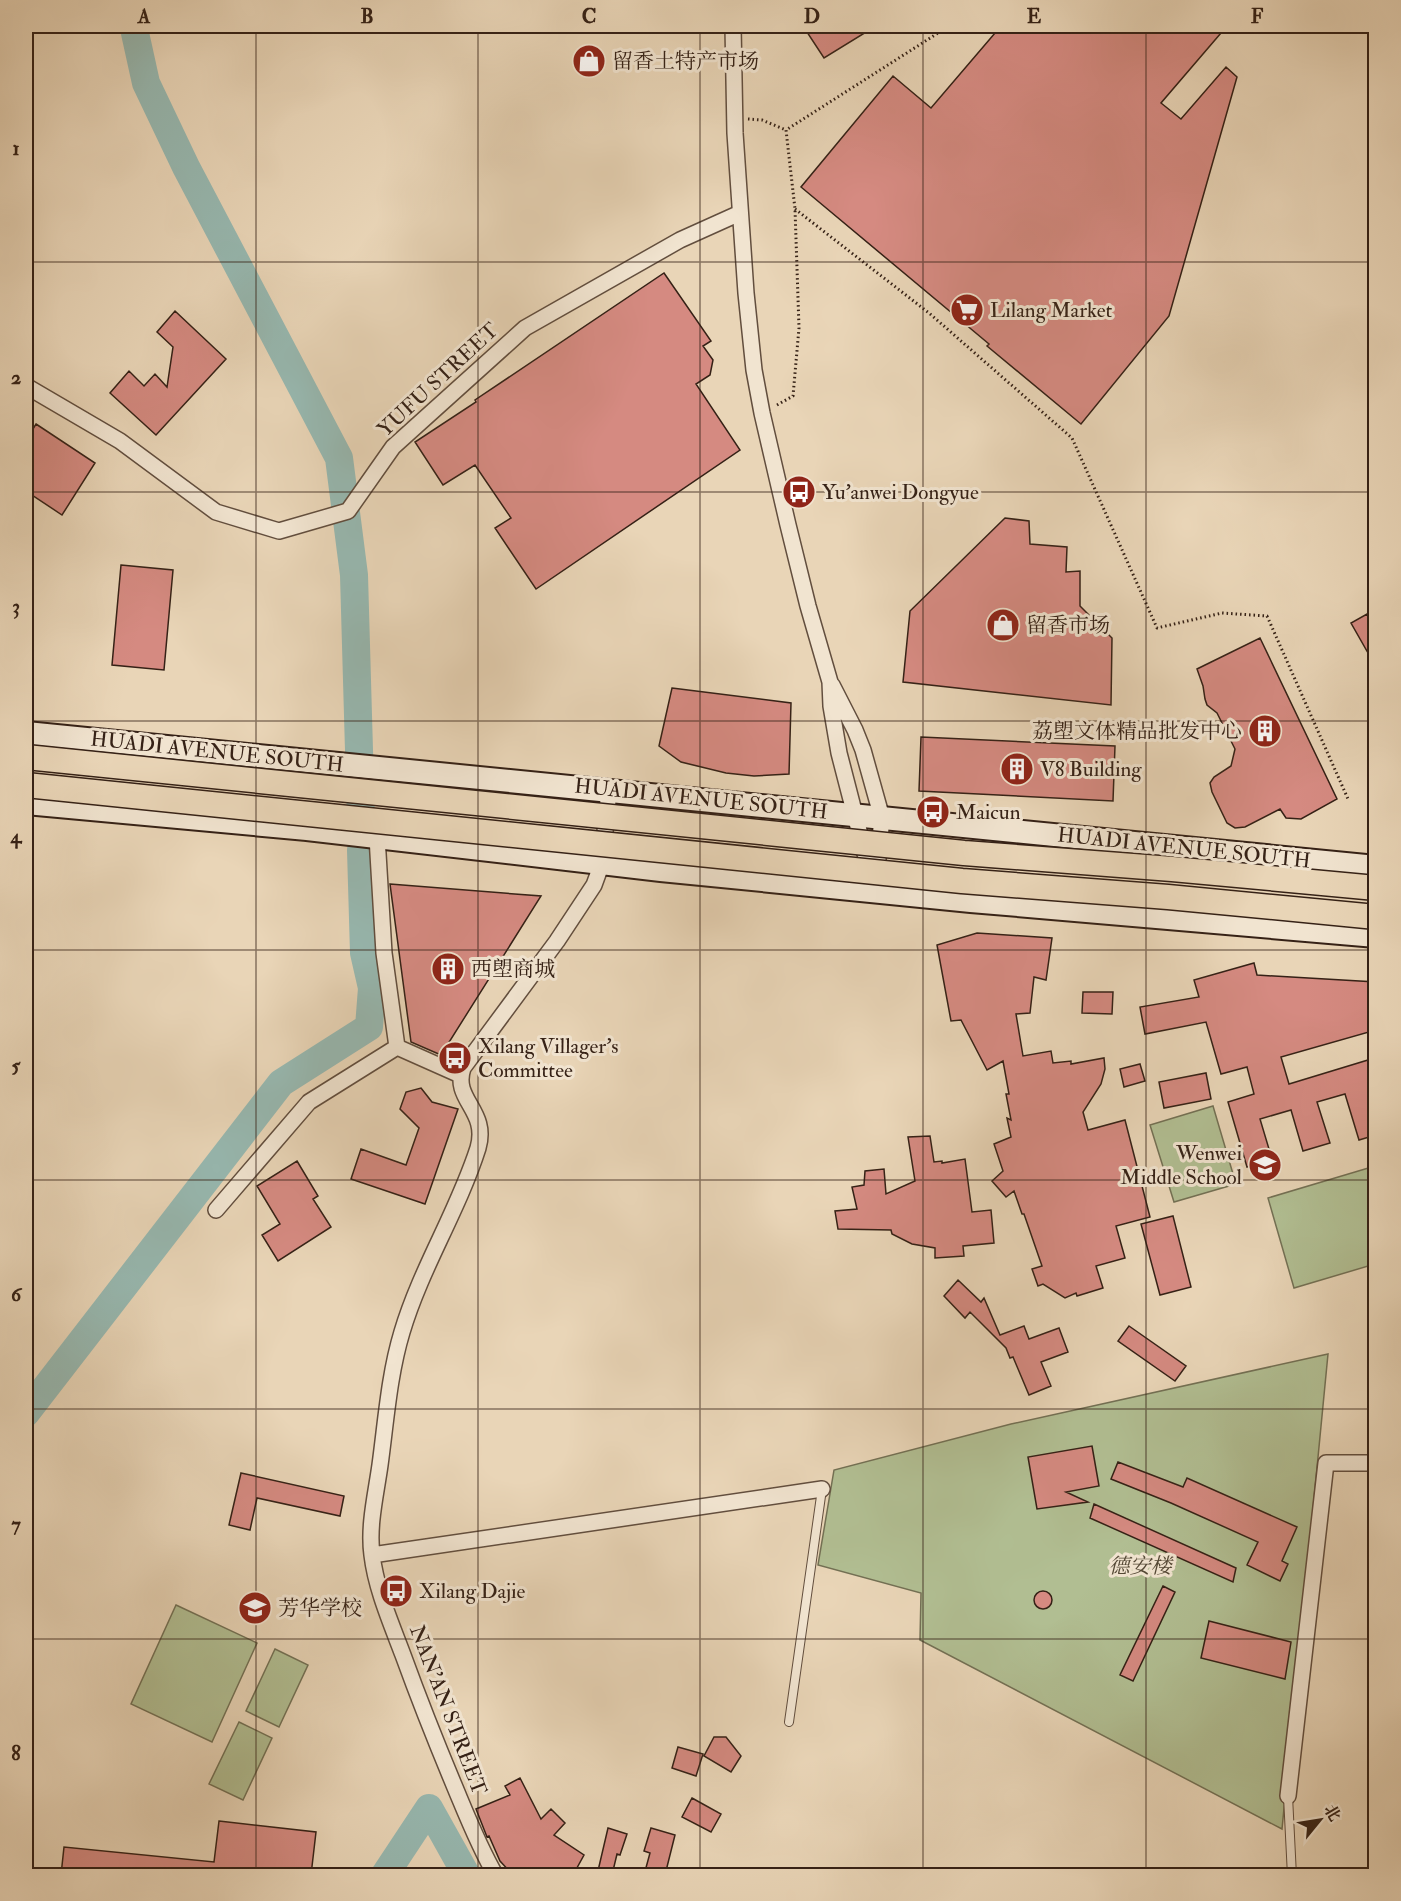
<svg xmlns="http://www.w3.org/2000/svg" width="1401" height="1901" viewBox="0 0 1401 1901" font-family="'IM FELL Double Pica','Noto Serif SC',serif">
  <rect width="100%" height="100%" fill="#e9d5b7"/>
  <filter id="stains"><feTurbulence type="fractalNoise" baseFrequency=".00333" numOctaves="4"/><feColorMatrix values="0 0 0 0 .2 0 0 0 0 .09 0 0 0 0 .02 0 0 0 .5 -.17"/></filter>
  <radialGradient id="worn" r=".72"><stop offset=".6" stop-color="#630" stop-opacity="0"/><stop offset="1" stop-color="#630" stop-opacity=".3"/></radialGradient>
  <path fill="#b1be92" stroke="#737054" stroke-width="1.5" d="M1213,1106L1236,1184L1174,1202L1150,1125Z
    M1375,1166V1264L1294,1288L1268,1198Z
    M1328,1354L1282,1829L920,1640L921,1593L818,1565L834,1470L1011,1424Z
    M176,1605L257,1643L212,1742L131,1704Z
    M275,1649L308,1665L279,1727L246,1711Z
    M239,1722L272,1738L243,1800L209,1784Z"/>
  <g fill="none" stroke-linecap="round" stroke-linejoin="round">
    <path stroke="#97b8b0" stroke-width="28" d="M138,26L135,33L146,83L186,167L339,458L354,575L361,820
      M26,1413L281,1083L369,1027L372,988L364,953L361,850
      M384,1876L429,1808L467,1876"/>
  </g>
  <path fill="#d58a81" stroke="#352116" stroke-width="1.5" d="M803,26H876L824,58Z
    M1001,26H1227L1161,103L1181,119L1226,67L1237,77L1169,316L1081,424L987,346L989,344L801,187L893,76L931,108Z
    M664,273L711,341L703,346L713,360L710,375L696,384L740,450L536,589L495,528L511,518L475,465L443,485L415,442L476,402L475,400Z
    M175,311L226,359L156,435L110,393L129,371L144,386L155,374L167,387L173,347L157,332Z
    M36,424L95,463L62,515L26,491V440Z
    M1005,518L1029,521L1030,544L1067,547L1066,572L1080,571V606L1112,638L1111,705L903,682L910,611Z
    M121,565L173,570L164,670L112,665Z
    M1367,614L1376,628V667L1351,623Z
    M1260,638L1337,799L1301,819L1286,818L1280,809L1245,827L1235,828L1227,823L1212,792L1210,783L1214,777L1231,766L1235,749L1217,713L1207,705L1205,699L1203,686L1197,669Z
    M672,688L791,703L789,774L754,776L726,773L681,762L659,746Z
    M921,737L1115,746L1113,801L919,791Z
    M390,884L541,896L441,1055L411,1042Z
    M977,933L1052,938L1046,980L1034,977L1030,1013L1016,1014L1023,1056L1051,1051L1053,1063L1071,1061V1064L1104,1058L1105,1069L1101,1084L1083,1112L1088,1130L1125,1120L1150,1217L1116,1226L1125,1258L1096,1266L1103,1288L1077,1296L1076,1293L1065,1298L1043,1284L1038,1286L1032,1269L1042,1266L1024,1214H1022L1014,1191L1006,1197L992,1181L1003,1171L994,1144L1011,1137L1007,1118L1011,1120L1006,1094H1009L1003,1061L987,1070L961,1020L951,1021L937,945Z
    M1254,963L1257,975L1376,982V1030L1281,1057L1289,1084L1368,1060L1376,1084V1135L1359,1140L1345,1094L1317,1102L1330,1143L1303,1151L1291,1110L1260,1119L1272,1159L1247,1167L1228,1102L1254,1094L1247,1067L1221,1074L1206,1022L1145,1034L1140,1007L1199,997L1194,980Z
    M1083,992H1113L1112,1014L1082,1013Z
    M1140,1064L1145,1081L1124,1087L1120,1069Z
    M1206,1073L1211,1099L1164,1108L1159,1082Z
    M421,1088L432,1102L458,1109L425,1204L351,1179L361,1149L406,1165L419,1128L400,1109L406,1092Z
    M930,1136L934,1162L942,1161V1163L965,1159L972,1212L991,1210L994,1243L963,1246L964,1256L935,1258V1248L912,1244L892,1234L891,1230L838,1229L835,1211L857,1209L852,1187L864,1185L865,1171L884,1169L886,1194L915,1181L908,1137Z
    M297,1161L318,1196L313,1199L331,1227L278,1261L262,1235L280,1224L257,1186Z
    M1173,1216L1191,1287L1160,1295L1141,1224Z
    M958,1280L981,1302L984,1298L1000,1335L1024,1326L1029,1339L1059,1328L1068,1352L1041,1362L1051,1386L1029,1395L1013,1357L1010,1358L1006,1348L970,1312L965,1318L944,1296Z
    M1129,1326L1186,1366L1175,1381L1118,1341Z
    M1092,1446L1099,1486L1066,1492L1088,1502L1037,1509L1028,1457Z
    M1118,1462L1183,1487L1187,1478L1297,1527L1282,1561L1288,1564L1280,1581L1247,1565L1258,1542L1171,1503L1111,1479Z
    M241,1473L344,1496L340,1516L257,1498L250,1530L229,1525Z
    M1094,1504L1236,1568L1233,1582L1090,1518Z
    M1163,1586L1175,1592L1133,1681L1120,1675Z
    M1034 1600a9 9 0 1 1 18 0a9 9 0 1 1-18 0Z
    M1209,1621L1291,1642L1285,1679L1201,1658Z
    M714,1737H726L741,1756L731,1772L704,1756Z
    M678,1747L703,1754L696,1776L672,1768Z
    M520,1778L541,1819L551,1809L565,1823L554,1835L584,1855L573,1875H513L500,1861L489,1836L487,1837L476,1809L510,1795L505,1786Z
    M692,1798L721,1814L711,1832L682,1817Z
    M219,1821L316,1832L311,1875H61L64,1847L214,1862Z
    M608,1828L627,1834L620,1855L617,1854L612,1875H597Z
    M651,1828L675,1835L665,1875H644L650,1853L644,1851Z"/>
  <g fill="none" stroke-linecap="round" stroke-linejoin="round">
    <defs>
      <path id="service" d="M789,1722L822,1489
        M1288,1796L1292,1876"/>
      <path id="minor" d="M733,26L735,133L746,293L754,370L762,413L788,525L808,606L830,682L831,706L839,753L871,877
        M26,386L120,441L216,512L279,531L348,511L393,447L525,328L680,240L740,213
        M832,685L855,730L863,750L882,818L876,879
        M377,837L384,953L397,1047L460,1075
        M216,1210L309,1102L397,1047
        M372,1555L822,1489
        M1288,1796L1326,1463H1376
        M496,1876C479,1847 467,1816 454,1785C436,1742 419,1699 403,1655C391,1623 376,1589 372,1555C368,1526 376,1494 380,1465C386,1421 389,1375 402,1332C421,1268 458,1211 478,1148C489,1110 452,1100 463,1068L557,941L594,885L602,863L609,790"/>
      <path id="secondary" d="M26,733L1376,867
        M26,803L307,829L661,870L971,901L1376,936"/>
    </defs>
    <use href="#service" stroke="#624e3e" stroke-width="10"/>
    <use href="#minor" stroke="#624e3e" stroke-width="18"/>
    <use href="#secondary" stroke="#352116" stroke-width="26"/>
    <path stroke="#352116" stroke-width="3" stroke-dasharray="1.5 3" stroke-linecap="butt" d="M748,119L762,120L786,130
      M795,209L929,313L1072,438L1157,628L1222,613L1267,616L1348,799
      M777,405L793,396L799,328L795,209L786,130L949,26"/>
    <use href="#service" stroke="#f1e4d0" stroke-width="8"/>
    <use href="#minor" stroke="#f1e4d0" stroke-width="15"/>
    <use href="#secondary" stroke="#f1e4d0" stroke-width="22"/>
    <defs>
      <path id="primary-bridge" d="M26,757L964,853L1172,869L1376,888
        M26,785L962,881L1168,897L1376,917"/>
    </defs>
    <use href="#primary-bridge" stroke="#352116" stroke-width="27" stroke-linecap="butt"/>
    <use href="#primary-bridge" stroke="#e9d5b7" stroke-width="24"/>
  </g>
  <path fill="none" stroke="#352116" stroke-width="1.5" stroke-opacity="0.55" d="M256,26V1876M478,26V1876M700,26V1876M923,26V1876M1146,26V1876M26,262H1376M26,492H1376M26,721H1376M26,950H1376M26,1180H1376M26,1409H1376M26,1639H1376"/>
  <defs>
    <symbol id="shop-disc" viewBox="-11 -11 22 22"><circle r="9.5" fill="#8f2418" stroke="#f1e4d0"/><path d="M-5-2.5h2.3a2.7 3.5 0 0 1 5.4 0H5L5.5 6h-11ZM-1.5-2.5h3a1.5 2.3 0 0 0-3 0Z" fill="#fff"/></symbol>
    <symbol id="supermarket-disc" viewBox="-11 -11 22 22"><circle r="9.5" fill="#8f2418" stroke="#f1e4d0"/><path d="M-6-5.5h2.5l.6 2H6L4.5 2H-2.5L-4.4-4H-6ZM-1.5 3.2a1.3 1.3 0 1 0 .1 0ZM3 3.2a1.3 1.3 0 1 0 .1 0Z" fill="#fff"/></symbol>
    <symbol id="bus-disc" viewBox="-11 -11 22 22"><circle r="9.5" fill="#8f2418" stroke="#f1e4d0"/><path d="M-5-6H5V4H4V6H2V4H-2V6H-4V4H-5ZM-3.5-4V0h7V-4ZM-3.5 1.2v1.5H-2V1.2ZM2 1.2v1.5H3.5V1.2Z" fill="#fff"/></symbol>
    <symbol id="building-disc" viewBox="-11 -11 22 22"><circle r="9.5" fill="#8f2418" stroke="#f1e4d0"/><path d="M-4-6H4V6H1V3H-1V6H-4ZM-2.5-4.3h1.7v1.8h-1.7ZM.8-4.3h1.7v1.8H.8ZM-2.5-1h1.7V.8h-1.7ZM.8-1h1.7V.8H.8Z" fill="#fff"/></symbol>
    <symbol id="school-disc" viewBox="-11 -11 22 22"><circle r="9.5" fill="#8f2418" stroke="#f1e4d0"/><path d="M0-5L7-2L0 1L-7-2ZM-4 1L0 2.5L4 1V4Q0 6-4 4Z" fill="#fff"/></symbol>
  </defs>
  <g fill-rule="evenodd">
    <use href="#shop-disc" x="570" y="42" width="38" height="38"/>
    <use href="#supermarket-disc" x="948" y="291" width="38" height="38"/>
    <use href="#bus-disc" x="780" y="473" width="38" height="38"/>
    <use href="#shop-disc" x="984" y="606" width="38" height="38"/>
    <use href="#building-disc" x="1246" y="712" width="38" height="38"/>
    <use href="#building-disc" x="998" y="750" width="38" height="38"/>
    <use href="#bus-disc" x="914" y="793" width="38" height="38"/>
    <use href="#building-disc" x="429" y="950" width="38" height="38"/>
    <use href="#bus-disc" x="436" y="1039" width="38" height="38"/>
    <use href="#school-disc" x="1246" y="1146" width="38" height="38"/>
    <use href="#bus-disc" x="377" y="1572" width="38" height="38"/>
    <use href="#school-disc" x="236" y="1589" width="38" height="38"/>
  </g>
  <g text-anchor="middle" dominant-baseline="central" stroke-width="6" stroke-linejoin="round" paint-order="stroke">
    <g font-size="21" fill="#352116" stroke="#f1e4d0" text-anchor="start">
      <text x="612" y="61">留香土特产市场</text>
      <text x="990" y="310">Lilang Market</text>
      <text x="822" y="492">Yu'anwei Dongyue</text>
      <text x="1026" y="625">留香市场</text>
      <text x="1242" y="731" text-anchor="end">荔塱文体精品批发中心</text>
      <text x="1040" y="769">V8 Building</text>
      <text x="956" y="812">Maicun</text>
      <text x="471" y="969">西塱商城</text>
      <text x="478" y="1046">Xilang Villager's<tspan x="478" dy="24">Committee</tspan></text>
      <text x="1242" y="1153" text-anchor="end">Wenwei<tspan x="1242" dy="24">Middle School</tspan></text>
      <text x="419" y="1591">Xilang Dajie</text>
      <text x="278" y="1608">芳华学校</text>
    </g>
    <g font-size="21" fill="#352116" stroke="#f1e4d0">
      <text transform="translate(438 380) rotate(-43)">YUFU STREET</text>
      <text transform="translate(217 752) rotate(6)">HUADI AVENUE SOUTH</text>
      <text transform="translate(701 799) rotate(6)">HUADI AVENUE SOUTH</text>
      <text transform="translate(1184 848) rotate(6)">HUADI AVENUE SOUTH</text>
      <text transform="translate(448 1710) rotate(69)">NAN'AN STREET</text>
    </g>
    <g font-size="21" font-style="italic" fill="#544835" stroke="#f1e4d0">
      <text x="1140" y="1566">德安楼</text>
    </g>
  </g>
  <rect width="1401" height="1901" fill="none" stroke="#e9d5b7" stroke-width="66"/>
  <g transform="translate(1320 1820) rotate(60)" stroke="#f1e4d0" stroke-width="4.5" paint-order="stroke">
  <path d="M0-4.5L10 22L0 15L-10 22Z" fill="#352116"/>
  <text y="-9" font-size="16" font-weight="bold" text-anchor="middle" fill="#352116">北</text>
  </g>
  <rect x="33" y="33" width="1335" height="1835" fill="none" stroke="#352116" stroke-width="2"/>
  <g font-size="20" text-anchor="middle" font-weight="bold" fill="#352116">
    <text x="144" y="23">A</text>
    <text x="367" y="23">B</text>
    <text x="589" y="23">C</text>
    <text x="812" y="23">D</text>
    <text x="1034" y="23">E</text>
    <text x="1257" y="23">F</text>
    <text x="16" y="155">1</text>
    <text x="16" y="384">2</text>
    <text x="16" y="613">3</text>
    <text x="16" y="843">4</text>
    <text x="16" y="1072">5</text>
    <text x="16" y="1301">6</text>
    <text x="16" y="1531">7</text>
    <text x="16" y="1760">8</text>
  </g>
  <rect width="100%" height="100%" filter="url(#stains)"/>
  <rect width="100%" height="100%" fill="url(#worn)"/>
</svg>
